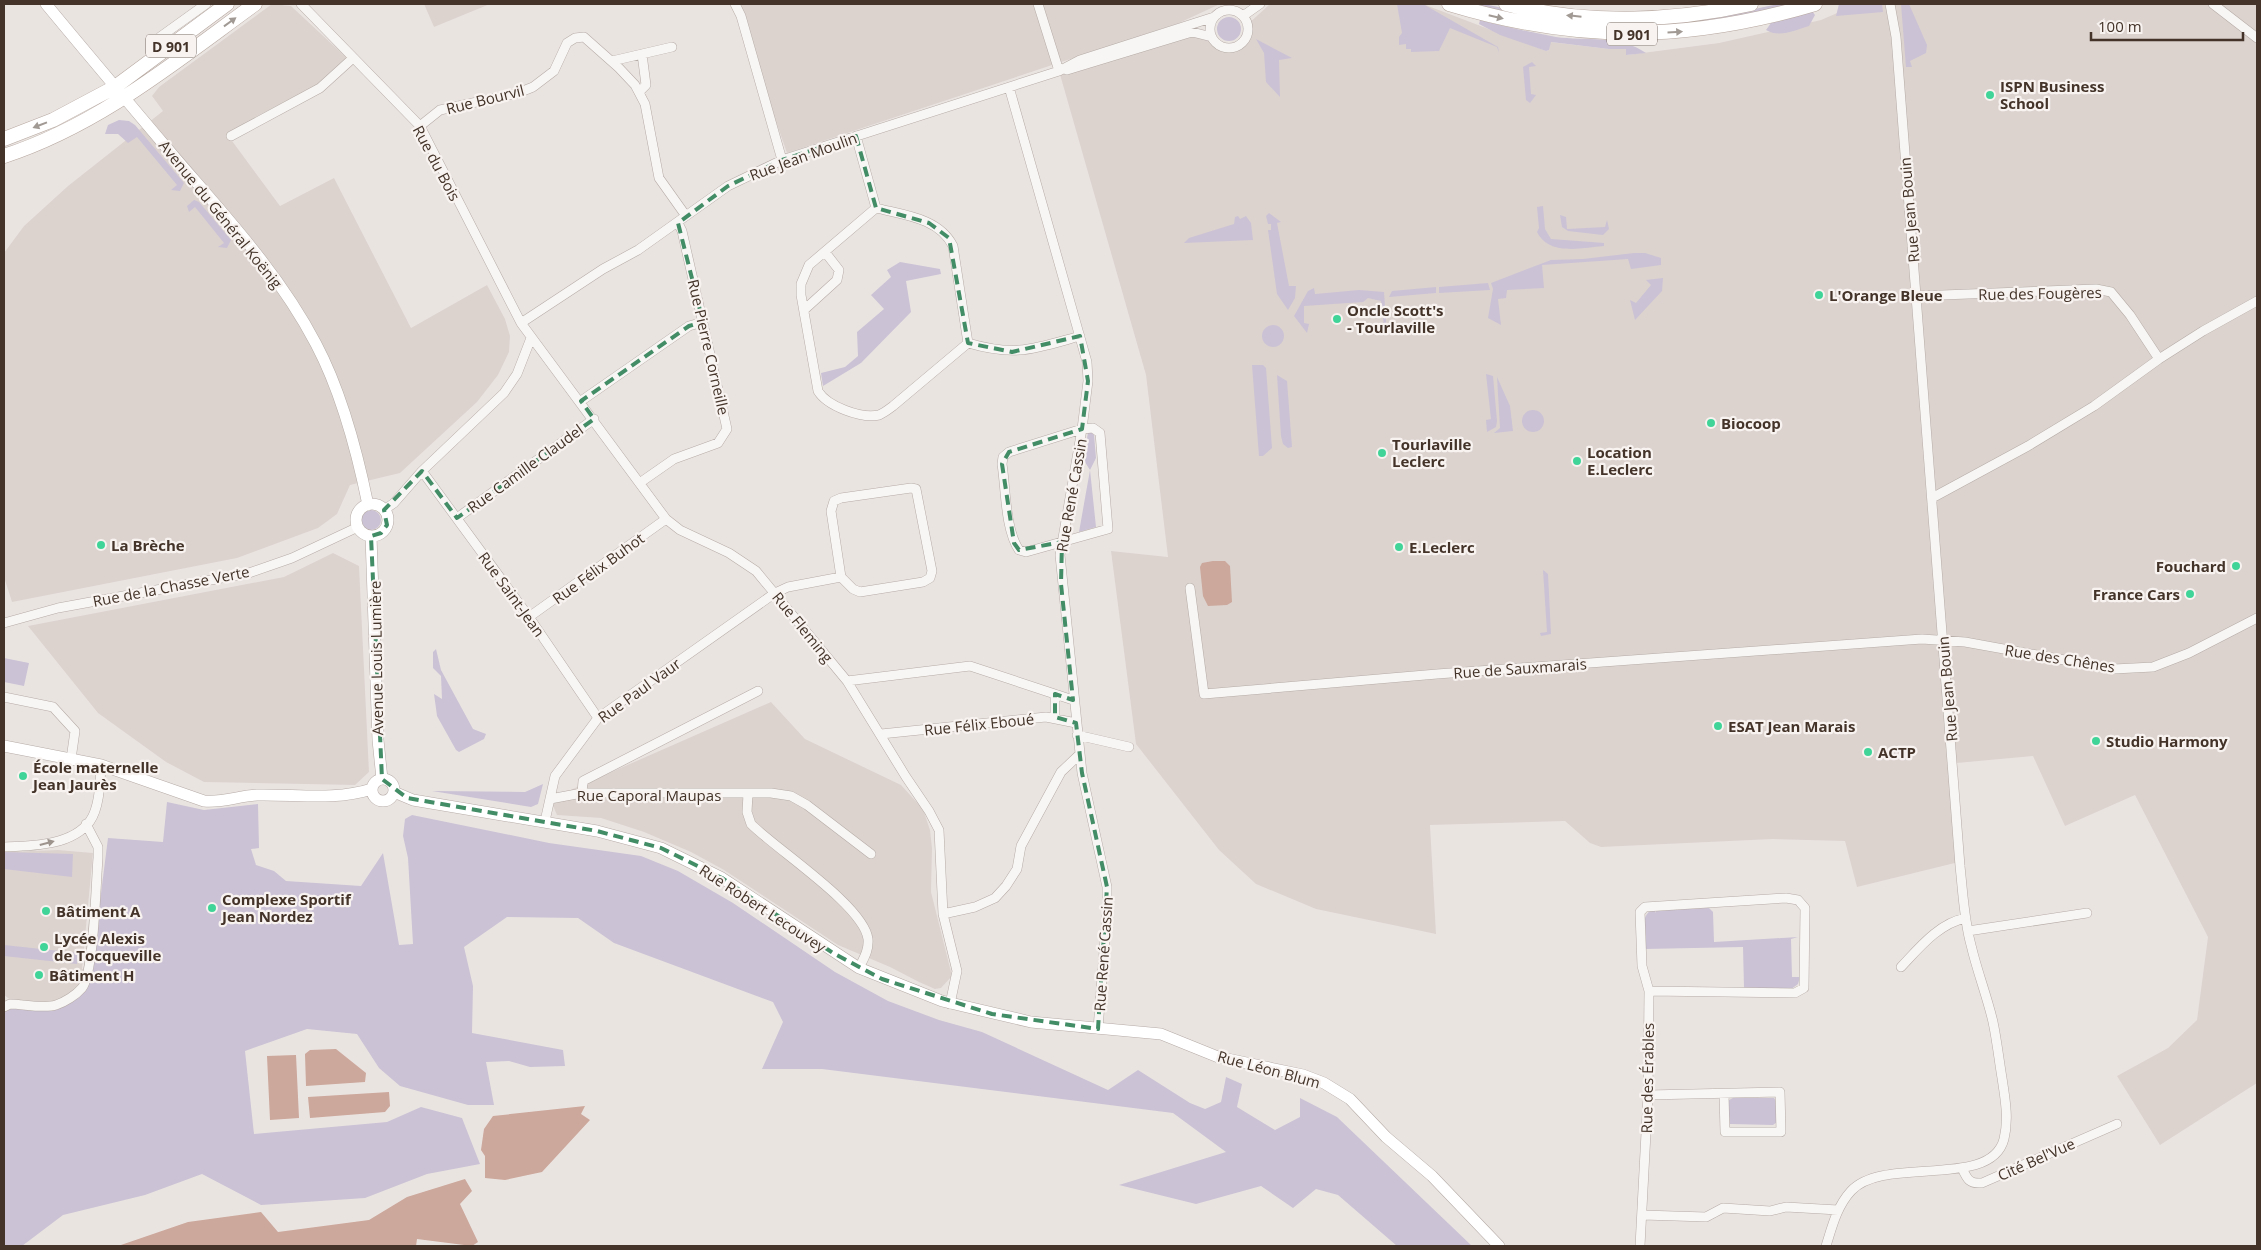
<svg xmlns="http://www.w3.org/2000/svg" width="2261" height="1250" viewBox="0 0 2261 1250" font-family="'Open Sans',sans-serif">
  <rect width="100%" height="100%" fill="#eae4e1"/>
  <path fill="#dcd3cf" d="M272,4L291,6L348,59L317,85L248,121L227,134L280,206L334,178L411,328L487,285L505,319L510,336L509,352L498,375L477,402L400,473L350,485L337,514L318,528L237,558L12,602L4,577V253L24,226L68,186L163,111L152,96L159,87Z
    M424,4H490L434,27Z
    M735,4H1220L1179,23L787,153Z
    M1270,4H1423L1546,51L1549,50L1550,42L1609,49H1626L1627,55L1719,43L1821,20L1858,4H2257V1083L2160,1145L2117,1076L2168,1048L2197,1020L2208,937L2135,795L2065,826L2033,756L1957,763L1959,862L1857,887L1845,841L1773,839L1601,847L1590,843L1565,821L1430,825L1436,934L1316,909L1256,884L1219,850L1136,744L1111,551L1168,557L1146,375L1059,71L1181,34L1214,40L1224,47H1235L1246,37L1248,24Z
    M333,553L359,566L369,772L355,785L204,782L166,762L98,713L28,626L284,577Z
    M771,702L805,739L901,785L923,809L930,830L932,848L931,892L952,976L941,988L935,989L919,982L890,967L838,945L724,870L691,852L644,832L601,818L557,815L550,799Z
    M58,850L93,853L82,969H85L84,977L78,988L54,1002L12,1001L4,995V852Z"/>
  <path fill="#cbc2d5" d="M1397,4H1423L1498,47L1499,53L1497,47L1450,28L1439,51L1411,52V49H1406V44L1399,45V37L1402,33Z
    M1466,4H1484L1526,13L1703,20L1778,4H1795L1704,24L1650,28L1552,24Z
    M1839,4H1882L1883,12L1836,16Z
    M1901,4H1909L1927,45L1926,53L1910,61L1912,67H1906Z
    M1812,11L1815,15L1809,26C1796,30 1779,38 1766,30L1771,23Z
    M1217 29a12 12 0 1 1 24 0a12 12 0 1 1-24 0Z
    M1480,20C1505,27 1531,32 1556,37C1585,41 1621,35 1646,53L1626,55V49H1609L1551,42L1549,50L1546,51L1500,35L1479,24Z
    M1256,39L1292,58L1279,60L1280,97L1266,82L1264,53Z
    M1532,62L1536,66L1529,67L1531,94L1536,95L1530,103L1526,100L1523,67Z
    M119,120L129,121L135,125L184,183L180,191L171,190L177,185L137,137L128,143L118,134H105L108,125Z
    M194,200L199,202L231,240L227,248L218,247L224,243L195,207L189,212L187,206Z
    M1543,206L1545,229L1551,239L1604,243V246C1581,248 1549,256 1537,232L1539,228L1537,207Z
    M1269,213L1281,222L1277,223L1289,286H1296L1295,298L1288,310L1277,294L1268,230H1271V224H1268L1266,216Z
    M1560,215L1566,217L1567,229L1605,227L1607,220L1609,229L1603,235L1568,231L1562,227Z
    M1238,216L1240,219L1246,216L1251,223L1253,240L1184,243L1189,238L1234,224L1235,217Z
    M1634,253H1645L1661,258V265L1631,269L1628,259L1542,265L1544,288L1507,290L1506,298L1498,299L1501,325L1488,318L1493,289L1491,283L1551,260L1583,259Z
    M900,262L940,269L941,274L906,281L911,312L861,363L823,386L821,373L845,367L858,356L857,332L884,309L871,295L891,277L887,270Z
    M1663,278L1662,291L1635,320L1630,300L1636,303L1651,285L1646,280Z
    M1488,283L1490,290L1439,293V287Z
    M1436,287V293L1389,297L1392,291Z
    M1314,288L1315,294L1359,290L1384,292L1387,335H1385L1381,301L1368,298L1363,302L1304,306V323L1309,324L1307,333L1294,316L1308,291Z
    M1262 336a11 11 0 1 1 22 0a11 11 0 1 1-22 0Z
    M1252,365H1263L1266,368L1272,448L1263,456H1259Z
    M1486,374L1493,376L1497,421L1496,427L1487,432L1486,420L1491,419Z
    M1277,375L1287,381L1292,447L1288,448L1283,444L1281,436Z
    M1497,377L1510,406L1513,431L1494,433L1500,428Z
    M1522 421a11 11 0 1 1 22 0a11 11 0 1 1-22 0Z
    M1091,432L1094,435L1096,458L1090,470L1096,527L1079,532L1090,470L1083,459L1088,433Z
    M361 520a10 10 0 1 1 20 0a10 10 0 1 1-20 0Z
    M1543,570L1548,574L1551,634L1541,636L1540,633L1547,632Z
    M436,649L441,670L473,729L486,734L484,739L459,752L456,750L437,716L434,694L442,699L441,676L433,668V652Z
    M4,658L29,663L24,686L4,682Z
    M543,784L538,804L531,807L432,791L525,792Z
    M167,802L204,810L258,804L259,848L251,849L256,865L274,871L286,881L361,886L383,853L399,945L413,944L408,858L403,836L405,819L412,815L549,843L641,856L678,871L733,903L835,972L888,1001L939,1020L982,1032L1108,1090L1138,1070L1190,1103L1205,1109L1221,1102L1226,1077L1242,1084L1237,1107L1275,1130L1300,1117V1098L1337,1117L1472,1246H1397L1338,1195L1316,1189L1293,1208L1261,1186L1196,1204L1119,1185L1226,1152L1173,1113L822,1069H762L783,1022L773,1002L614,943L578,918L507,917L464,947L473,986L472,1033L563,1050L565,1066L530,1067L509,1061L486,1062L494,1105H468L400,1086L379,1068L357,1034L307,1029L245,1051L254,1134L387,1122L421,1107L462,1118L480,1164L427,1174L365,1198L261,1205L202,1174L145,1195L63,1215L22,1246H4V1012L6,1008L64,1004L91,972L108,838L163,842Z
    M4,852L73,854L72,877L4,869Z
    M1709,908L1713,912L1714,942L1798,937L1791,939L1792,977H1800L1798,984L1790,990L1744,988L1743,947L1645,949C1644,936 1639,914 1654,909L1656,913V909Z
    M4,945L79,953L77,964L4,956Z
    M1733,1098H1774L1777,1102V1122L1773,1125L1730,1124L1727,1101Z"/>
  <path fill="#cca79b" d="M1213,561H1225L1230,566L1232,602L1227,605L1208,606L1203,596L1200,567L1202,563Z
    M336,1049L366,1073L365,1082L306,1086L305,1054L310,1050Z
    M296,1055L299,1118L270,1120L267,1056Z
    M389,1092L390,1106L385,1112L310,1118L308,1097Z
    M585,1106L581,1114L590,1120L542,1172L505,1180L485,1178V1156L481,1150L484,1129L493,1116Z
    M465,1179L472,1191L460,1204L478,1242L472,1246L417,1239L416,1246H118L188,1222L261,1212L278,1232L369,1220L407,1197Z"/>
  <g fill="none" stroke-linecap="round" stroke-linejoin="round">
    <defs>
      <path id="street" d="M301,4L420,126L521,323L666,519L680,530L729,553L756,571L847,681L906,777L929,811L939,830L943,914L957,971L950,1004
        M735,4L741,16L782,160
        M1038,4L1059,71
        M2213,4L2257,38
        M1210 29a19 19 0 1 1 38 0a19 19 0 1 1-38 0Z
        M1243,16L1260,4
        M160,37L206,4
        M612,61L672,47
        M1067,70L1192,32L1212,37
        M1009,87L1087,362L1088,381L1082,429L1060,555L1082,773L1107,887V912L1098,1029
        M639,92L646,85L642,54
        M420,126L440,110L518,93L533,87L554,71L567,43L575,38L584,37L619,68L635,85L645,104L659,178L686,216
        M231,136L320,88L353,58
        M856,136L876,208
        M876,208L809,265L801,284V295L818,391C827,406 861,419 879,415C884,413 889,409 893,406L968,343
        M876,208C904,215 939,218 953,246L968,343C1016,357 1033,349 1080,336
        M1916,296L2096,289L2111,292L2130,315L2159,359
        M804,310L837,280L839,270L825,252
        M521,323L603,269L638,250L728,186L782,160L1059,71L1080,60L1214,17
        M581,401L689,326L703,322
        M1093,428L1100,433L1108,529L1026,552L1019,550C1005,529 1006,490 1002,464L1003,457L1009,452L1082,429Z
        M422,471L529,617L598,718
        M641,482L674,459L718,443L727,429L682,231L678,223
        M1932,498L2028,446L2094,406L2159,359L2203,331L2257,301
        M384,510L394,503L422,471L504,393L517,374L531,338
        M457,518L594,419
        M1190,588L1204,694L1437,674L1922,639L1965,642L2114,669L2153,667L2189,653L2257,618
        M529,617L666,519
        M4,623L58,608L249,573L292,558L358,527
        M847,681L970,666L1073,700
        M1055,694V717
        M4,697L53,707L75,731L71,759
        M881,734L1046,717L1076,723
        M1077,735L1129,747
        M582,793L583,781L758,691
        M748,794L747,812L751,824C777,850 864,906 868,939C869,950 864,958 859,968
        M550,799L582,793H771L791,796L807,805L871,854
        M545,821L555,776L598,718L775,593L788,587L841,577L831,511L834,501L841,498L911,488L916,489L932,571L930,578L923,582L860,592L853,589L841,577
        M4,847C31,846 72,846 90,821C100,807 100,781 101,765
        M943,914L975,907L995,898L1006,886L1017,869L1021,846L1061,772L1080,754
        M1968,931L2087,913
        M1901,967C1919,948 1939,923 1966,918
        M4,1007L10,1004C23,1004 44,1009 56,1005C65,1002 76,995 82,988C94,973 96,881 98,858V847L86,824
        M1648,1095L1780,1092L1781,1132H1725L1724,1094
        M1962,1168C1967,1179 1969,1184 1982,1183L2117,1124
        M1643,1215L1706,1217L1723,1208L1770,1211L1786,1207L1838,1210
        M1640,1246L1648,1095L1649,991L1642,966L1640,912L1645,907L1786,898L1798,900L1805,908L1804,988L1795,993L1649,991
        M1826,1246C1832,1227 1837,1206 1851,1191C1884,1155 1991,1190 2004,1139C2009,1119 2005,1098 2002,1078C1999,1060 1997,1041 1993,1022C1987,996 1977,971 1971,945C1964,920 1963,893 1960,866L1896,37L1890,4"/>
      <path id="secondary" d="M46,4C89,56 133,108 177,160C227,218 280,275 316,344C342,393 357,451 368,505
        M356 520a16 16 0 1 1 32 0a16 16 0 1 1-32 0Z
        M371,536L378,740L382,779
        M4,746L101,765L204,801C222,803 239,796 257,795C296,794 334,801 372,789
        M372 790a11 11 0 1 1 22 0a11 11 0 1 1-22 0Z
        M394,792L413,800L597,831L661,848L722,878L859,968L942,1001L1031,1022L1161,1034L1218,1057L1303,1075L1324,1083L1350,1099L1386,1137L1432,1176L1499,1246"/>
      <path id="primary" d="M1449,4C1578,43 1686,42 1815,4
        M1506,4C1585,25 1672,22 1751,4
        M4,139L53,120L115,87L227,4
        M4,156C99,125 175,62 255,4"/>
    </defs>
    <use href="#street" stroke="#b5aba6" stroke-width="10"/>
    <use href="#secondary" stroke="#b5aba6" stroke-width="12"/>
    <use href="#primary" stroke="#b7a8a0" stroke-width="15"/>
    <use href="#street" stroke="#f8f6f4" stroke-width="9"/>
    <use href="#secondary" stroke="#fff" stroke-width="11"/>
    <use href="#primary" stroke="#fff" stroke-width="14"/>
  </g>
  <defs><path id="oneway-solid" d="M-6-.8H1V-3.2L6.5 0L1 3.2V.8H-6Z" transform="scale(1.25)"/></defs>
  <g fill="#a19994">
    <use href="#oneway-solid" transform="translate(1574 16) rotate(-174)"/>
    <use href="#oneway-solid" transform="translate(1496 17) rotate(13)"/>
    <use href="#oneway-solid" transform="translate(230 22) rotate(-36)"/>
    <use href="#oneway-solid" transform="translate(1675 32) rotate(-4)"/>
    <use href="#oneway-solid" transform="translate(40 125) rotate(159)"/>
  </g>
  <use fill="#9e948e" href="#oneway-solid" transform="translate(47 843) rotate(-15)"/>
  <path fill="none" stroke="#428c66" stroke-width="4" stroke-dasharray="10 6" stroke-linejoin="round" d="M856,136L876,208L929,223L949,238L968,343L1012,352L1080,336L1088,381L1082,429L1009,452L1002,464L1014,543L1019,550L1062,542L1061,584L1073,700L1055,694V717L1076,723L1082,773L1107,887L1098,1029L992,1014L882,979L833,953L722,878L661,848L597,831L407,798L382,779L371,536L381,533L387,525L384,510L422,471L457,518L594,419L581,401L689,326L703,322L678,223L728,186L782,160Z"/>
  <g fill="#41d499" stroke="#f8f3f1" stroke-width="2">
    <circle cx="1990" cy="95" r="5"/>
    <circle cx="1819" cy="295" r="5"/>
    <circle cx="1337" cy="319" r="5"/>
    <circle cx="1711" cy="423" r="5"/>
    <circle cx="1382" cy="453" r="5"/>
    <circle cx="1577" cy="461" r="5"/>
    <circle cx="101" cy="545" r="5"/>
    <circle cx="1399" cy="547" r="5"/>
    <circle cx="2236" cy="566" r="5"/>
    <circle cx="2190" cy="594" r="5"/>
    <circle cx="1718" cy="726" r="5"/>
    <circle cx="2096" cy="741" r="5"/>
    <circle cx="1868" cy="752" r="5"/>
    <circle cx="23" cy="776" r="5"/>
    <circle cx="212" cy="908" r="5"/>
    <circle cx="46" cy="911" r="5"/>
    <circle cx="44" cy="947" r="5"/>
    <circle cx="39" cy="975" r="5"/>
  </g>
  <g text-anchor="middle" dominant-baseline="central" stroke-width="4.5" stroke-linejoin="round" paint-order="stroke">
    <g fill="#f8f3f1" stroke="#796d64" stroke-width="1">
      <rect x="1607" y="22.5" width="50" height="23" rx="4"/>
      <rect x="146" y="34.5" width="50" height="23" rx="4"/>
    </g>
    <g font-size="14" font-weight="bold" fill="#433328">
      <text x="1632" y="34">D 901</text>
      <text x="171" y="46">D 901</text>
    </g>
    <g font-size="15" font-weight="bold" fill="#433328" stroke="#f8f3f1" text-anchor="start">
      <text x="2000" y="86">ISPN Business<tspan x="2000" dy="17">School</tspan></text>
      <text x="1829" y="295">L'Orange Bleue</text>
      <text x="1347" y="310">Oncle Scott's<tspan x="1347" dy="17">- Tourlaville</tspan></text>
      <text x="1721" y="423">Biocoop</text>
      <text x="1392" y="444">Tourlaville<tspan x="1392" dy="17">Leclerc</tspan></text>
      <text x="1587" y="452">Location<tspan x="1587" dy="17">E.Leclerc</tspan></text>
      <text x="111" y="545">La Brèche</text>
      <text x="1409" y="547">E.Leclerc</text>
      <text x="2226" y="566" text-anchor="end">Fouchard</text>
      <text x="2180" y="594" text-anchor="end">France Cars</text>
      <text x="1728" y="726">ESAT Jean Marais</text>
      <text x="2106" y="741">Studio Harmony</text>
      <text x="1878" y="752">ACTP</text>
      <text x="33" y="767">École maternelle<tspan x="33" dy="17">Jean Jaurès</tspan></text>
      <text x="222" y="899">Complexe Sportif<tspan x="222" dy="17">Jean Nordez</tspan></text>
      <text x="56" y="911">Bâtiment A</text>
      <text x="54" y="938">Lycée Alexis<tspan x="54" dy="17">de Tocqueville</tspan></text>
      <text x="49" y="975">Bâtiment H</text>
    </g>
    <g font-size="15" fill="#433328" stroke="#f8f3f1">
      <text transform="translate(485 99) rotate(-14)">Rue Bourvil</text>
      <text transform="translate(803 156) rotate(-20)">Rue Jean Moulin</text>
      <text transform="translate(437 163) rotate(62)">Rue du Bois</text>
      <text transform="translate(1909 210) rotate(-95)">Rue Jean Bouin</text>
      <text transform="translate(221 214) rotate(51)">Avenue du Général Koënig</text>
      <text transform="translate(2040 293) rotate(-1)">Rue des Fougères</text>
      <text transform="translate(709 347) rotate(77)">Rue Pierre Corneille</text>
      <text transform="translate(525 468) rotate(-36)">Rue Camille Claudel</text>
      <text transform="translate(1071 495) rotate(-80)">Rue René Cassin</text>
      <text transform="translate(598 568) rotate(-36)">Rue Félix Buhot</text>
      <text transform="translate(171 586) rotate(-11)">Rue de la Chasse Verte</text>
      <text transform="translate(512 594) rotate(54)">Rue Saint-Jean</text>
      <text transform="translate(803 627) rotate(51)">Rue Fleming</text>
      <text transform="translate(376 658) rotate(-91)">Avenue Louis Lumière</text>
      <text transform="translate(2060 658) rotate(9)">Rue des Chênes</text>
      <text transform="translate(1520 668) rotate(-4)">Rue de Sauxmarais</text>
      <text transform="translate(1947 689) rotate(-95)">Rue Jean Bouin</text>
      <text transform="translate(639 690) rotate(-36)">Rue Paul Vaur</text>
      <text transform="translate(979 724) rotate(-6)">Rue Félix Eboué</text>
      <text x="649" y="795">Rue Caporal Maupas</text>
      <text transform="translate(763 908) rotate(33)">Rue Robert Lecouvey</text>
      <text transform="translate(1103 954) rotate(-86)">Rue René Cassin</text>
      <text transform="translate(1269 1069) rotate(15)">Rue Léon Blum</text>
      <text transform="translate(1647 1078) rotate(-89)">Rue des Érables</text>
      <text transform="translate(2036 1159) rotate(-24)">Cité Bel'Vue</text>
    </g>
  </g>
  <rect width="2261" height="1250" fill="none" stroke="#433328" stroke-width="10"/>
  <path d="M2091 32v8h152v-8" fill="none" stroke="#433328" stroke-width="2.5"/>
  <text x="2098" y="32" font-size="15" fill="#433328" stroke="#f8f3f1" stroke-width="4" paint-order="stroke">100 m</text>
</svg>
